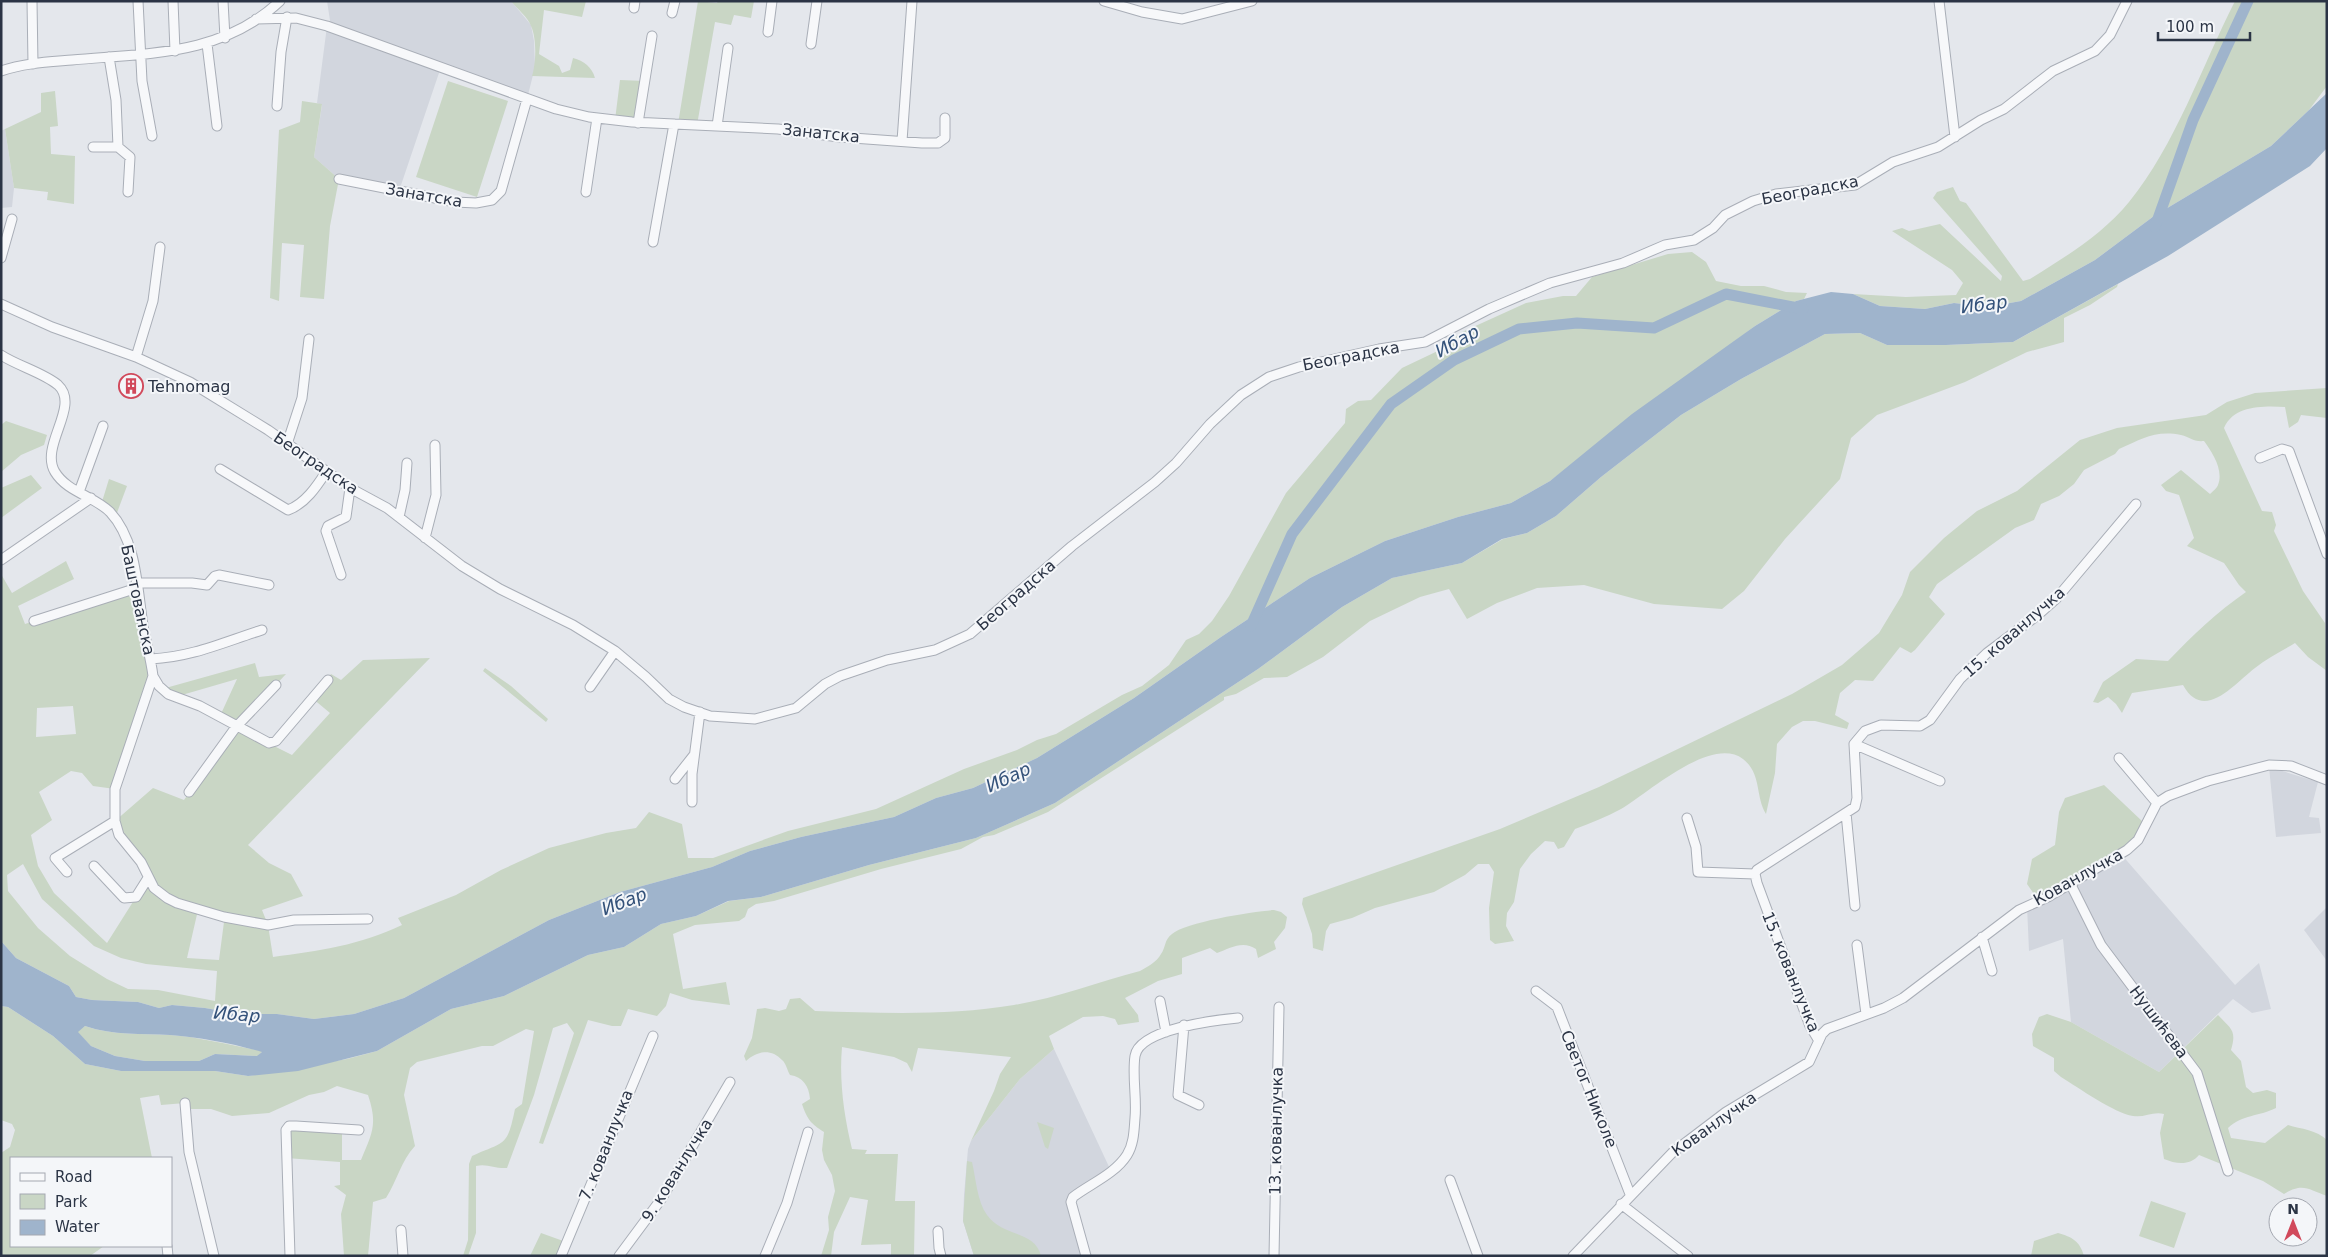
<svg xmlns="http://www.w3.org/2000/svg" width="2328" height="1257" viewBox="0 0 2328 1257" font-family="'DejaVu Sans',sans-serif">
  <rect width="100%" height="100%" fill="#e4e7ec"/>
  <path fill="#d2d6de" d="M327,1H511L531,25L534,41L535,67L527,99L441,67L399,191L339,179L314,157L322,105L317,103L327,26L331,27Z
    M5,129L14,188L12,207L1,208V131Z
    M2269,767L2318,782L2309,817L2319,818L2321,833L2276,837Z
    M2121,854L2235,985L2259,963L2271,1009L2252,1013L2233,999L2159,1072L2071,1022L2063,939L2029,951L2027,906Z
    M2327,907V961L2304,930Z
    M1054,1049L1111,1171L1073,1197L1086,1256H974L963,1221L964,1195L968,1149L971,1141L1020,1079Z"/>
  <path fill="#c9d6c5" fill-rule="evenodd" d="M511,1H586L582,17L544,10L539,54L559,66L562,73L570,70L573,58C584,61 592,67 595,78L532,76C536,63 537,39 531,26C528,17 517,9 511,1Z
    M698,1L717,3L718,1H754L751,18L734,15L731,25L715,22L697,125L678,124Z
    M2235,1H2327V86L2309,110L2271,146L2154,216L2095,260L2021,301L1988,307L1954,303L1925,309L1880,306L1853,294L1906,297L1956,295L1963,283L1952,270L1892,231L1902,228L1909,231L1940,224L2001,281L2002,276L1933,198L1937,192L1953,187L1960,201L1966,203L2023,281L2030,279C2065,257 2102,235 2129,202C2176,144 2201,68 2235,1Z
    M620,80L645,81L638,123L615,120Z
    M448,81L508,101L477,197L416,177Z
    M55,91L58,126L50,127L51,154L75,156L74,204L47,200L48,192L14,188L5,129L41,112V93Z
    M302,101L322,104L314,157L339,179L330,226L324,299L300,297L304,245L282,243L279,301L270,298L279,130L300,122Z
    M1692,252L1706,262L1716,281L1741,286H1764L1786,292L1807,293L1804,299L1796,301L1755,326L1550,481L1511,503L1458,517L1385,541L1310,578L1221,637L1134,698L1037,758L973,788L936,798L894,817L801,837L750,851L712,867L620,892L549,920L404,998L354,1014L314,1019L277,1014H239L205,1008L172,1005L159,1008L138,1002L92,1000L76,997L69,986L16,958L1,941V574L12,593L66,561L74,579L18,606L25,624L137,588L153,676L115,789L93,786L82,773L71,771L39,792L52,820L31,835L38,866L54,893L107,943L148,878L115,821L153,788L184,800L235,727L220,716L237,679L175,697L162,689L255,663L259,677L286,674L236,727L292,755L330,713L312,698L331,674L341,680L363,660L430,658L248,845L269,863L291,874L303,896L262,910L268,925L273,957C318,951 361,945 402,925L398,918L456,895L501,870L549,848L606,833L636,828L649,812L682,824L688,858H713L788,831L876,809L964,769L1017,750L1037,740L1056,734L1122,695L1142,686L1169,665L1186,640L1199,634L1212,621L1229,596L1286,493L1345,423L1346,409L1358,401L1371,400L1402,368L1444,348L1460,333L1526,303L1563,296H1576L1592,277L1668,254ZM73,706L76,734L36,737L37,708ZM23,864L42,899L94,946L121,958L146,964L217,971L215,1001L158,990L128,989L107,979L70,956L38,928L8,891L7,875ZM198,910L224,922L219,960L187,958Z
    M2118,284L2117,287L2090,305L2064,318V342L2027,352L1965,382L1877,415L1851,438L1840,479L1785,539L1744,591L1722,609L1654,604L1584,585L1537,588L1497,603L1467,619L1449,589L1420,597L1370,621L1323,657L1287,677L1264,678L1236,694L1224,697V700L1048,812L994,835L983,837L961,849L881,869L774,901L756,904L748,909L745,917L739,921L695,925L673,934L683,989L726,982L730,1005L692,1000L670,993L666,1006L657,1016L628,1009L621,1026H612L588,1020L543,1144L539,1143L574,1033L567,1023L553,1028L534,1095L507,1168C495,1169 487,1163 476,1166V1233L468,1256H463L468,1240L469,1164L472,1156C506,1141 507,1147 515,1109L522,1104L534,1031L526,1029L493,1046H482L417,1062L410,1068L404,1095L415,1146C401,1161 397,1181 386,1198L373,1202L368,1256H344L341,1214L346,1195L334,1186L340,1185V1162L286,1158V1130L342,1129V1160H361C372,1133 378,1125 368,1095L337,1086L324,1092L309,1095L269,1113L232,1116L211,1109H186L185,1103L161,1105L159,1095L140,1098L152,1158H11V1246H104L90,1256H1V1153L10,1147L15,1130L12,1124L1,1120V1006L8,1007L53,1036L85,1064L121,1071H215L248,1076L347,1059L377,1051L451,1009L504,996L588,955L624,947L661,924L696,916L729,901L761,897L869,865L976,838L1055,803L1258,669L1342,607L1392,578L1462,563L1503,539L1527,533L1556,516L1601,477L1681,415L1741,379L1825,334L1860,333L1887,345H1946L2013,342Z
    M2327,388V418L2301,415L2298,422L2289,428L2285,407C2264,406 2234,405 2224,428L2262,511L2272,512L2276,525L2274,531L2303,591L2325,623L2327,671L2308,657L2295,643C2282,651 2267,658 2255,668C2235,683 2204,723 2183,685L2132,693L2122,713L2116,704L2108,697L2098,703L2093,702L2103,682L2136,659L2168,661C2193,635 2217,612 2246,592L2239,585L2224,563L2187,546L2194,538L2179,495L2166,491L2161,485L2181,470L2210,494C2212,492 2217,488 2218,485C2224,470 2212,452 2204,441C2193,442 2190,437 2181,435C2155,430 2142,439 2119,449L2115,454L2084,470L2074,484L2059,496L2041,504L2034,520L2015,528L1937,584L1929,597L1945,614L1915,650L1911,653L1900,647L1873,681L1855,680L1840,693L1835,715L1849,723L1847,729L1815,721H1803L1792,727L1777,744L1775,773L1766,814C1755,796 1762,774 1743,759C1711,735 1647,794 1621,809C1606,817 1591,823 1575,829L1564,847L1558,849L1554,842L1545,841L1531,854L1520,869L1514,902L1507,913L1506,926L1514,941L1495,944L1490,940L1489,908L1494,872L1489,864H1478L1465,875L1434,892L1375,908L1352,918L1330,924L1326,931L1323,951L1313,948L1312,934L1302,904L1303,898L1500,829L1599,787L1792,694L1842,665L1879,633L1902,595L1910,572L1944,538L1977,511L2017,491L2080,440L2117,428L2206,415L2227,402L2255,393Z
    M6,421L47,435L44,445L21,455L1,472V425Z
    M31,475L42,488L1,518V488Z
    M109,479L127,486L115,518L101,505Z
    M485,668L511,686L548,719L546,722L483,671Z
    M2104,785L2143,822L2139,833L2125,846L2047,894L2036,897L2027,884L2032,859L2055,845L2059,812L2065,798Z
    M1274,910L1281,912L1287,917L1285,928L1274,942L1276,949L1258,958L1256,949C1243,940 1230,948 1217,953L1210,948L1182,958V974L1158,981L1125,998L1138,1015L1139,1022L1118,1025L1115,1019L1103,1016L1083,1017L1049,1036L1054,1049L1020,1079L971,1141L994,1091L1000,1074L1011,1057L918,1048L912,1072L907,1063L894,1057L842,1047C839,1081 844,1116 852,1149L867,1150L865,1154H898L895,1201H915L914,1256H891V1244L861,1245L868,1200L850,1197L834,1232L831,1256H821L829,1230L828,1217L835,1191L832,1175L824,1160L822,1150L824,1132C811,1124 807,1119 802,1104L810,1099C809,1086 803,1077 790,1075C787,1070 786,1063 782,1060C771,1048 757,1051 746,1061L744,1056L752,1038L757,1009L765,1008L779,1011L786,1009L790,999L800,998L815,1011C881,1013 949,1016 1014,1005C1057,998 1098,982 1140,971C1147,967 1157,962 1161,954C1166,947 1164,940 1172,934C1185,922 1255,911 1274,910Z
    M2047,1014L2071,1022L2159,1072L2218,1015C2231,1029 2237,1030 2231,1050L2241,1061L2246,1087L2253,1093L2267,1090L2276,1093V1108C2258,1117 2243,1114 2228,1128L2231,1138L2265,1143L2288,1125C2301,1129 2317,1130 2327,1140V1196C2309,1190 2303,1182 2284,1194L2263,1181L2199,1155C2190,1166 2176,1164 2164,1159L2160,1133L2164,1114C2153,1111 2144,1118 2133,1116C2114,1113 2079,1088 2061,1077L2054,1071V1058L2033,1046L2032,1034L2039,1017Z
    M85,1026C113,1036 142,1033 170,1035C201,1037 232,1046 263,1051L258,1056L215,1054L199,1061H145L115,1056L91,1046L77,1032Z
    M1037,1122L1054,1128L1048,1149L1045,1147Z
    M967,1161L972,1162C976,1179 977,1201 987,1215C1002,1237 1035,1230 1041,1256H974L963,1221Z
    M2151,1201L2186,1213L2174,1248L2139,1236Z
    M541,1233L566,1242L561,1256H530Z
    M2058,1233C2072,1237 2080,1241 2084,1256H2031L2034,1241Z"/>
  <path fill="#9fb4cc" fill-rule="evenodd" d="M2327,93V148L2310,166L2168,256L2013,342L1946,345H1887L1860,333L1825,334L1741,379L1681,415L1601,477L1556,516L1527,533L1502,539L1462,563L1392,578L1342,607L1258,669L1055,803L976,838L869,865L761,897L728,901L696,916L661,924L624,947L588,955L504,996L451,1009L377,1051L298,1071L248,1076L215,1071H121L85,1064L53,1036L8,1007L1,1006V941L16,958L69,986L76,997L92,1000L138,1002L159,1008L172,1005L205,1008L239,1014H277L314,1019L354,1014L404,998L549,920L620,892L712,867L750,851L801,837L894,817L936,798L973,788L1037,758L1134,698L1221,637L1310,578L1385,541L1458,517L1511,503L1550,481L1632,414L1755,326L1796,301L1831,292L1853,294L1880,306L1925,309L1954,303L1988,307L2021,301L2095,260L2154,216L2271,146ZM85,1026C114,1036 141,1033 170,1035C200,1037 234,1044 262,1052L257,1056L215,1054L199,1061H145L115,1056L91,1046L78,1032Z"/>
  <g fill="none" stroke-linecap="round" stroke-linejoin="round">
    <path stroke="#9fb4cc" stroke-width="11" d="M2155,227L2193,120L2248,1
      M1251,626L1292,534L1391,404L1454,360L1519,329L1577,323L1654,328L1726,294L1803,309"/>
    <defs>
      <path id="minor" d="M32,1L33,64
        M138,1L142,81L152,136
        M173,1L175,51
        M223,1L225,38
        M1104,1L1142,12L1182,19L1252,1
        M1939,1L1955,137
        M634,8L635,1
        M672,13L675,1
        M256,19L296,18L327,26L556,109L589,117L632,122L778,129L839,137L922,143H938L945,138V118
        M768,32L772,1
        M207,44L217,126
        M811,44L817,1
        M109,57L116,100L118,147L130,157L128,192
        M1,71C24,63 49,62 72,60C147,53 222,56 280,1
        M277,106L281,52L287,17
        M638,123L652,36
        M717,126L728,48
        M902,141L912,1
        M93,147H118
        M339,179L455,202L476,203L492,200L501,191L527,99
        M586,192L597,118
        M653,242L674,124
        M1,258L12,219
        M1,304L52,327L136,357L190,382L268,430L350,488L387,508L462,566L500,589L573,625L615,651L646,677L669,699L684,707L710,716L755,719L796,708L825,684L840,676L887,660L935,650L970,634L1072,546L1155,482L1176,463L1210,424L1241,395L1269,377L1299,367L1379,349L1425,342L1489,309L1550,283L1623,263L1665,245L1694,240L1713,228L1725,215L1753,201L1776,194L1855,185L1893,162L1938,147L1981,120L2004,109L2053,71L2095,51L2110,35L2127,1
        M1,355C18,366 44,373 58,385C81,406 39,446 55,472C67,492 94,496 110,512C138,542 137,592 144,631C147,646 151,660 153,676L115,789V821L119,835L141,862L154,888L167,898L177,903L224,917L268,925L294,920L368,919
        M136,357L153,301L160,247
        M287,444L302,398L309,339
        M2260,458L2282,449L2289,451L2327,554
        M220,469L288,510C305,504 317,486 326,472
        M79,492L103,426
        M399,517L405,490L407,463
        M425,538L436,495L435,445
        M1,560L91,498
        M341,575L326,531L328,526L346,517L350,488
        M136,583H192L207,585L215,576L219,575L269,585
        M34,621L137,588
        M151,659C192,657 224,642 262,630
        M153,676L159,686L168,694L200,706L269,743L276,741L328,680
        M590,687L615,651
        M1854,744L1940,781
        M2119,758L2157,803
        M675,779L694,755
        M189,792L236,727L276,685
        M692,802V774L700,712
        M1846,813L1855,906
        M1687,818L1696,847L1698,872L1755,874
        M94,866L124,898L136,897L148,878
        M67,872L55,858L115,821
        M2070,883L2101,945L2197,1073L2228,1171
        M1982,937L1992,971
        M1857,945L1866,1014
        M1536,991L1557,1007L1630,1194
        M1160,1001L1166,1032
        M1184,1025L1178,1095L1199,1105
        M1819,1041L1810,1026L1757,883L1755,874L1757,870L1855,807L1857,798L1854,744L1865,731L1881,725L1920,726L1930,720L1960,679L1987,653L2039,614L2056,599L2136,504
        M185,1103L189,1152L214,1256
        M1450,1180L1478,1256
        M1621,1204L1688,1256
        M401,1230L403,1256
        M938,1231L939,1248L941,1256
        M167,1246L168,1256
        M290,1256L286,1130L289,1126H296L359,1130
        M561,1256L653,1036
        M619,1256L662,1198L730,1082
        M765,1256L787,1203L808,1132
        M1086,1256L1071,1202L1073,1197C1090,1184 1115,1174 1127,1155C1134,1144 1134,1130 1135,1118C1137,1098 1132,1076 1135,1056C1139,1029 1216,1020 1238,1018
        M1274,1256L1279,1007
        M1573,1256L1672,1153L1726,1112L1809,1062L1822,1034L1827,1029L1884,1008L1903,998L2019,910L2048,897L2127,850L2138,840L2157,803L2168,796L2208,781L2269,765L2291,766L2327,780"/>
    </defs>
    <use href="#minor" stroke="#a9aeb7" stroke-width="11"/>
    <use href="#minor" stroke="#f7f8fa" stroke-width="9"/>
  </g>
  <defs>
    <symbol id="building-ring" viewBox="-11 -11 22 22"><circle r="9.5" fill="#f4f6f9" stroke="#d1495b" stroke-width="1.5"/><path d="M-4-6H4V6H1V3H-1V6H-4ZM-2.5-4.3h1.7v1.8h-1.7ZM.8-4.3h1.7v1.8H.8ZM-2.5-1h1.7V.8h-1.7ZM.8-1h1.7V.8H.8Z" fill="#d1495b"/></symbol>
  </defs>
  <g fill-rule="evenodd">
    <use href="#building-ring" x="117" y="372" width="28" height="28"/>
  </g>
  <g text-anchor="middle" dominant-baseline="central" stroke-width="4" stroke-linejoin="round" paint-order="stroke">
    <g font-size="16" fill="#2b3445" stroke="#f4f6f9">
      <text transform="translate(821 133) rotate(6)">Занатска</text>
      <text transform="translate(1810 190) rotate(-11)">Београдска</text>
      <text transform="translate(424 195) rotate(10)">Занатска</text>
      <text transform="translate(1351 356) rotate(-11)">Београдска</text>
      <text transform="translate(316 463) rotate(34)">Београдска</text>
      <text transform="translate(1016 595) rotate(-41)">Београдска</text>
      <text transform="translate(138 600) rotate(78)">Баштованска</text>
      <text transform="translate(2014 632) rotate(-41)">15. кованлучка</text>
      <text transform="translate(2078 877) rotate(-29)">Кованлучка</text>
      <text transform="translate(1791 972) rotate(68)">15. кованлучка</text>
      <text transform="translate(2159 1022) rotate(53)">Нушићева</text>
      <text transform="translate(1589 1089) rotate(68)">Светог Николе</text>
      <text transform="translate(1714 1124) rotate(-35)">Кованлучка</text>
      <text transform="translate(1276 1131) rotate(-89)">13. кованлучка</text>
      <text transform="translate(606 1145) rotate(-68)">7. кованлучка</text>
      <text transform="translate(677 1170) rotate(-58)">9. кованлучка</text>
    </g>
    <g font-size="16" fill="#2b3445" stroke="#f4f6f9" text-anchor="start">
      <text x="148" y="386">Tehnomag</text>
    </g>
    <g font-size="18" font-style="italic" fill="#34527a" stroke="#f4f6f9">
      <text transform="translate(1984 304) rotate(-7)">Ибар</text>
      <text transform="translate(1457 341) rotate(-29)">Ибар</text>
      <text transform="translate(1008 777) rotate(-25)">Ибар</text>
      <text transform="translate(624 901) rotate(-21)">Ибар</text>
      <text transform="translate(237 1014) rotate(5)">Ибар</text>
    </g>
  </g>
  <rect width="2328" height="1257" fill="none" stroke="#2b3445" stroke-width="5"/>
  <rect x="10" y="1157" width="162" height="90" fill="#f4f6f9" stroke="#a4a8b1"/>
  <rect x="20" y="1173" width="25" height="8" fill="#f7f8fa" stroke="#a4a8b1"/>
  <text x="55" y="1182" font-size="15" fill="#2b3445">Road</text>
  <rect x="20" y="1194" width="25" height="15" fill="#c9d6c5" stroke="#a4a8b1"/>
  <text x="55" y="1207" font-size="15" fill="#2b3445">Park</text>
  <rect x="20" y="1220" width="25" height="15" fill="#9fb4cc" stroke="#a4a8b1"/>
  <text x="55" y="1232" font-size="15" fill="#2b3445">Water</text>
  <g transform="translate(2293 1222)"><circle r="24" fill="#f4f6f9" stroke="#a4a8b1"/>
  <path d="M0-4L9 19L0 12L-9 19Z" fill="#d1495b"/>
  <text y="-8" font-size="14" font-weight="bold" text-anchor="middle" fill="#2b3445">N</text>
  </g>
  <path d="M2158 32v8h92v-8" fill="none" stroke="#2b3445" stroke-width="2.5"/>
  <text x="2166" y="32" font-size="15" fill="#2b3445" stroke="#f4f6f9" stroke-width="4" paint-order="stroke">100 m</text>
</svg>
